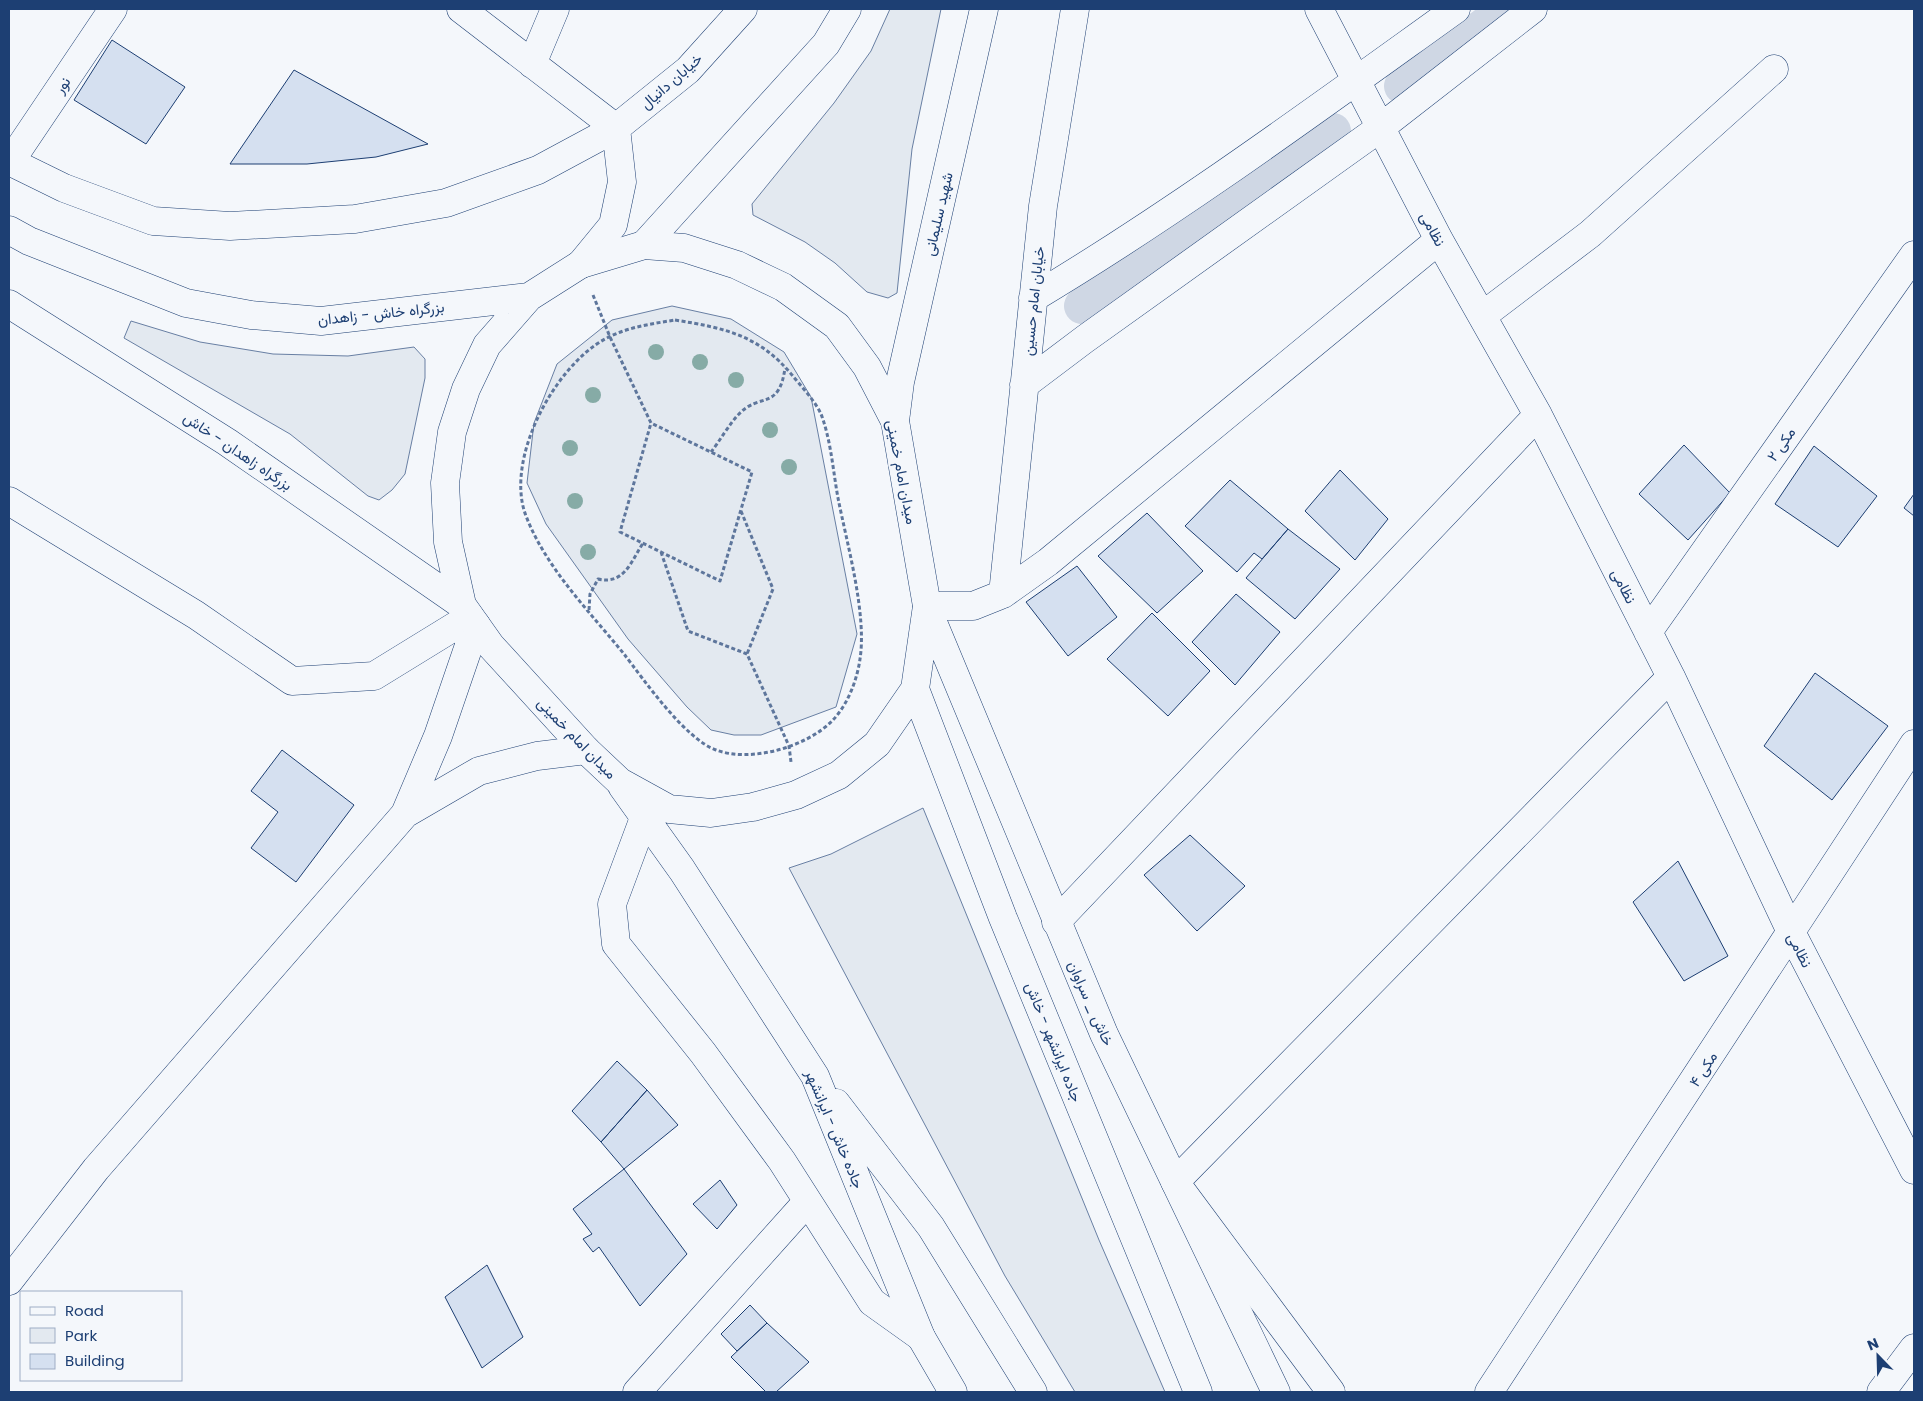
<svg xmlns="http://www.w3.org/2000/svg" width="1923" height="1401" viewBox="0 0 1923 1401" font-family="Poppins,Vazirmatn,sans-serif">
  <rect width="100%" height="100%" fill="#f4f7fb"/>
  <path fill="#e3e9f0" stroke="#687fa3" d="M890,9H941L912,149L897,293L888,298L867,292L835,263L805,242L753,215L752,204L834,103L871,51Z
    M672,306L731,319L784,352L811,397L857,634L836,707L761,735H734L711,730L687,707L628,639L546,524L527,483L534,423L557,364L612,320Z
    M131,321L200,342L273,354L348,356L414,347L425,359V378L405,474L392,490L379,500L368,496L290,434L124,338Z
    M923,808L1099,1240L1165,1392H1075L1005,1276L789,868L831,854Z"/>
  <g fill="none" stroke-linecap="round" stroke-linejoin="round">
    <path stroke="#cfd7e4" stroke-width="36" d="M1402,86L1507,9
      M1082,306L1333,131"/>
  </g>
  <path fill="#d5e0f0" stroke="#1d3f73" d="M112,40L185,87L146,144L74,100Z
    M294,70L428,144L376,157L307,164H230Z
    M1684,445L1730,493L1688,540L1639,494Z
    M1814,446L1877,496L1838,547L1775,504Z
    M1340,470L1388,519L1355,560L1305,511Z
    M1230,480L1288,529L1262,559L1254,553L1237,572L1185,526Z
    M1914,494V516L1904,508Z
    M1147,513L1203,571L1157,613L1098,556Z
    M1288,529L1340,569L1295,619L1246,578Z
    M1077,566L1117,617L1068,656L1026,602Z
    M1236,594L1280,632L1235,685L1192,642Z
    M1152,613L1210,671L1168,716L1107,659Z
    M1815,673L1888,726L1832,800L1764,746Z
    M282,750L354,805L296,882L251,848L278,812L251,791Z
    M1190,835L1245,886L1197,931L1144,875Z
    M1678,861L1728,956L1684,981L1633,902Z
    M617,1061L647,1090L601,1142L572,1111Z
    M647,1090L678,1125L624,1169L601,1142Z
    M624,1169L687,1254L640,1306L599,1247L593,1252L583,1239L592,1234L573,1209Z
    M720,1180L737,1205L717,1229L693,1204Z
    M487,1265L523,1337L482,1368L445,1297Z
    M750,1305L767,1323L737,1351L721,1334Z
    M767,1323L809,1362L776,1392H766L731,1357Z"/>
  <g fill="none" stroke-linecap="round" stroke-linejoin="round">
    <defs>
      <path id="minor" d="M461,9L616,128L622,182L613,225L581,264
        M1319,9L1439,240L1538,415L1671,677L1792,934L1914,1170
        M532,64L555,9
        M9,161L64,188L153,221L230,226L355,219L446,203L538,170L616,128L688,70L743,9
        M10,162L113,9
        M1033,298C1178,211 1318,108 1456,9
        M1482,316L1590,234L1774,69
        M1024,385L1085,339L1380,128L1533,9
        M9,501L196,615L292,681L374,676L470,617
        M1003,594L1043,206L1075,9
        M927,606H973L1003,594L1048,562L1439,240
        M1648,632L1914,255
        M405,814L438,736L476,625
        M644,818L612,904L616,944L703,1053L782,1161L872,1302L921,1337
        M1056,922L1538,415
        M9,1281L96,1169L405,814L479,771L537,756L586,750
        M637,1392L807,1202
        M1331,1392L1175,1182L1671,677
        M1489,1392L1914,744
        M1881,1392L1914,1348"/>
      <path id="major" d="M644,245L826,44L847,9
        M895,421L900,382L984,9"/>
      <path id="highway" d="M9,230L29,241L186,303L251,315L321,321L529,297
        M9,304L227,442L462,605L491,646L586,750L620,782L669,809L711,813L753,807L796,795L839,775L877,744L915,689L927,606L895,421L867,367L837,326L783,287L737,265L684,248L644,245L581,264L529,297L487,345L466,389L452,432L445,483L448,542L462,605
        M927,608L1104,1034L1276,1392
        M915,689L1003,918L1198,1392
        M622,786L682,870L815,1076L921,1337L953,1392
        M836,1103L931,1227L1033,1392"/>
    </defs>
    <use href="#minor" stroke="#1d3f73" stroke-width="29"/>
    <use href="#major" stroke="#1d3f73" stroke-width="29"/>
    <use href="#highway" stroke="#1d3f73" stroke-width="29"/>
    <path stroke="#5e769c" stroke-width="3" stroke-dasharray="4 2.5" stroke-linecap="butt" d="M593,295L610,337L651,423L752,472L720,581L620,532L651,423
      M675,320C724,328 759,335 792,375C801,386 815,401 821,414C831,440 833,471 838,498C847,544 867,614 860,659C857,680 848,704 833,720C807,747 751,763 716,750C685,739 644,680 624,654C589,611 546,568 526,516C504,459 555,366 605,339C627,327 651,324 675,320Z
      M711,452C719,442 730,423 739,414C760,392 779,411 785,368
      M741,511L773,589L747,654
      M661,552L688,631L747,654L789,746L791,762
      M589,610L590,594L598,579C624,585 631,562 643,543"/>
    <use href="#minor" stroke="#f4f7fb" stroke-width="28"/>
    <use href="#major" stroke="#f4f7fb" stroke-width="28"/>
    <use href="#highway" stroke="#f4f7fb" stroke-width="28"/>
  </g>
  <g fill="#86aba6">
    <circle cx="656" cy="352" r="8"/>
    <circle cx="700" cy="362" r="8"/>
    <circle cx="736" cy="380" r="8"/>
    <circle cx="593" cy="395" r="8"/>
    <circle cx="770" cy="430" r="8"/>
    <circle cx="570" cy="448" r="8"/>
    <circle cx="789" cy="467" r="8"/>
    <circle cx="575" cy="501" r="8"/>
    <circle cx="588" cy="552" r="8"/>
  </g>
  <g text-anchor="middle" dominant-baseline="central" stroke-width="4" stroke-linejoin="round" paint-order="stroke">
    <g font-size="15" fill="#1d3f73" stroke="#f4f7fb">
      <text transform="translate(671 81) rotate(-41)">خیابان دانیال</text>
      <text transform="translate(62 85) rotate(-56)">نور</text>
      <text transform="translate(938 214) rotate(-77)">شهید سلیمانی</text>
      <text transform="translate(1433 229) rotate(62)">نظامی</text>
      <text transform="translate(1033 301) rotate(-84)">خیابان امام حسین</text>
      <text transform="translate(381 313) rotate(-6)">بزرگراه خاش - زاهدان</text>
      <text transform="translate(1781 444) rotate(-55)">مکی ۲</text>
      <text transform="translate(238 451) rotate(34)">بزرگراه زاهدان - خاش</text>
      <text transform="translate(902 472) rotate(79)">میدان امام خمینی</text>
      <text transform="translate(1624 586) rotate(63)">نظامی</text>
      <text transform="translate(577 738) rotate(46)">میدان امام خمینی</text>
      <text transform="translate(1800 950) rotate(63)">نظامی</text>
      <text transform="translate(1091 1003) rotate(66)">خاش _ سراوان</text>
      <text transform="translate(1054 1042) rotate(68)">جاده ایرانشهر - خاش</text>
      <text transform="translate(1703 1069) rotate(-57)">مکی ۴</text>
      <text transform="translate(835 1129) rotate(67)">جاده خاش - ایرانشهر</text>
    </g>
  </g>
  <rect width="1923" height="1401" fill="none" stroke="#1d3f73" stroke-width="20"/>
  <rect x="20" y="1291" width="162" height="90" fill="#f4f7fb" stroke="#9eadc5"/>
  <rect x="30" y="1307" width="25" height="8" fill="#f4f7fb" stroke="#9eadc5"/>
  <text x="65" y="1316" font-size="15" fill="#1d3f73">Road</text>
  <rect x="30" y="1328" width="25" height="15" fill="#e3e9f0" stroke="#9eadc5"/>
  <text x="65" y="1341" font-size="15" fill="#1d3f73">Park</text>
  <rect x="30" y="1354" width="25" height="15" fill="#d5e0f0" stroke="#9eadc5"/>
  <text x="65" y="1366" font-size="15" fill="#1d3f73">Building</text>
  <g transform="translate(1878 1356) rotate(337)" stroke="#f4f7fb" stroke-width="4" paint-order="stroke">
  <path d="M0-4L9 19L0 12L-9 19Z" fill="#1d3f73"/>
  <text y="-8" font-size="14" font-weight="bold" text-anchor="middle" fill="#1d3f73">N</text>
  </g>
</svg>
